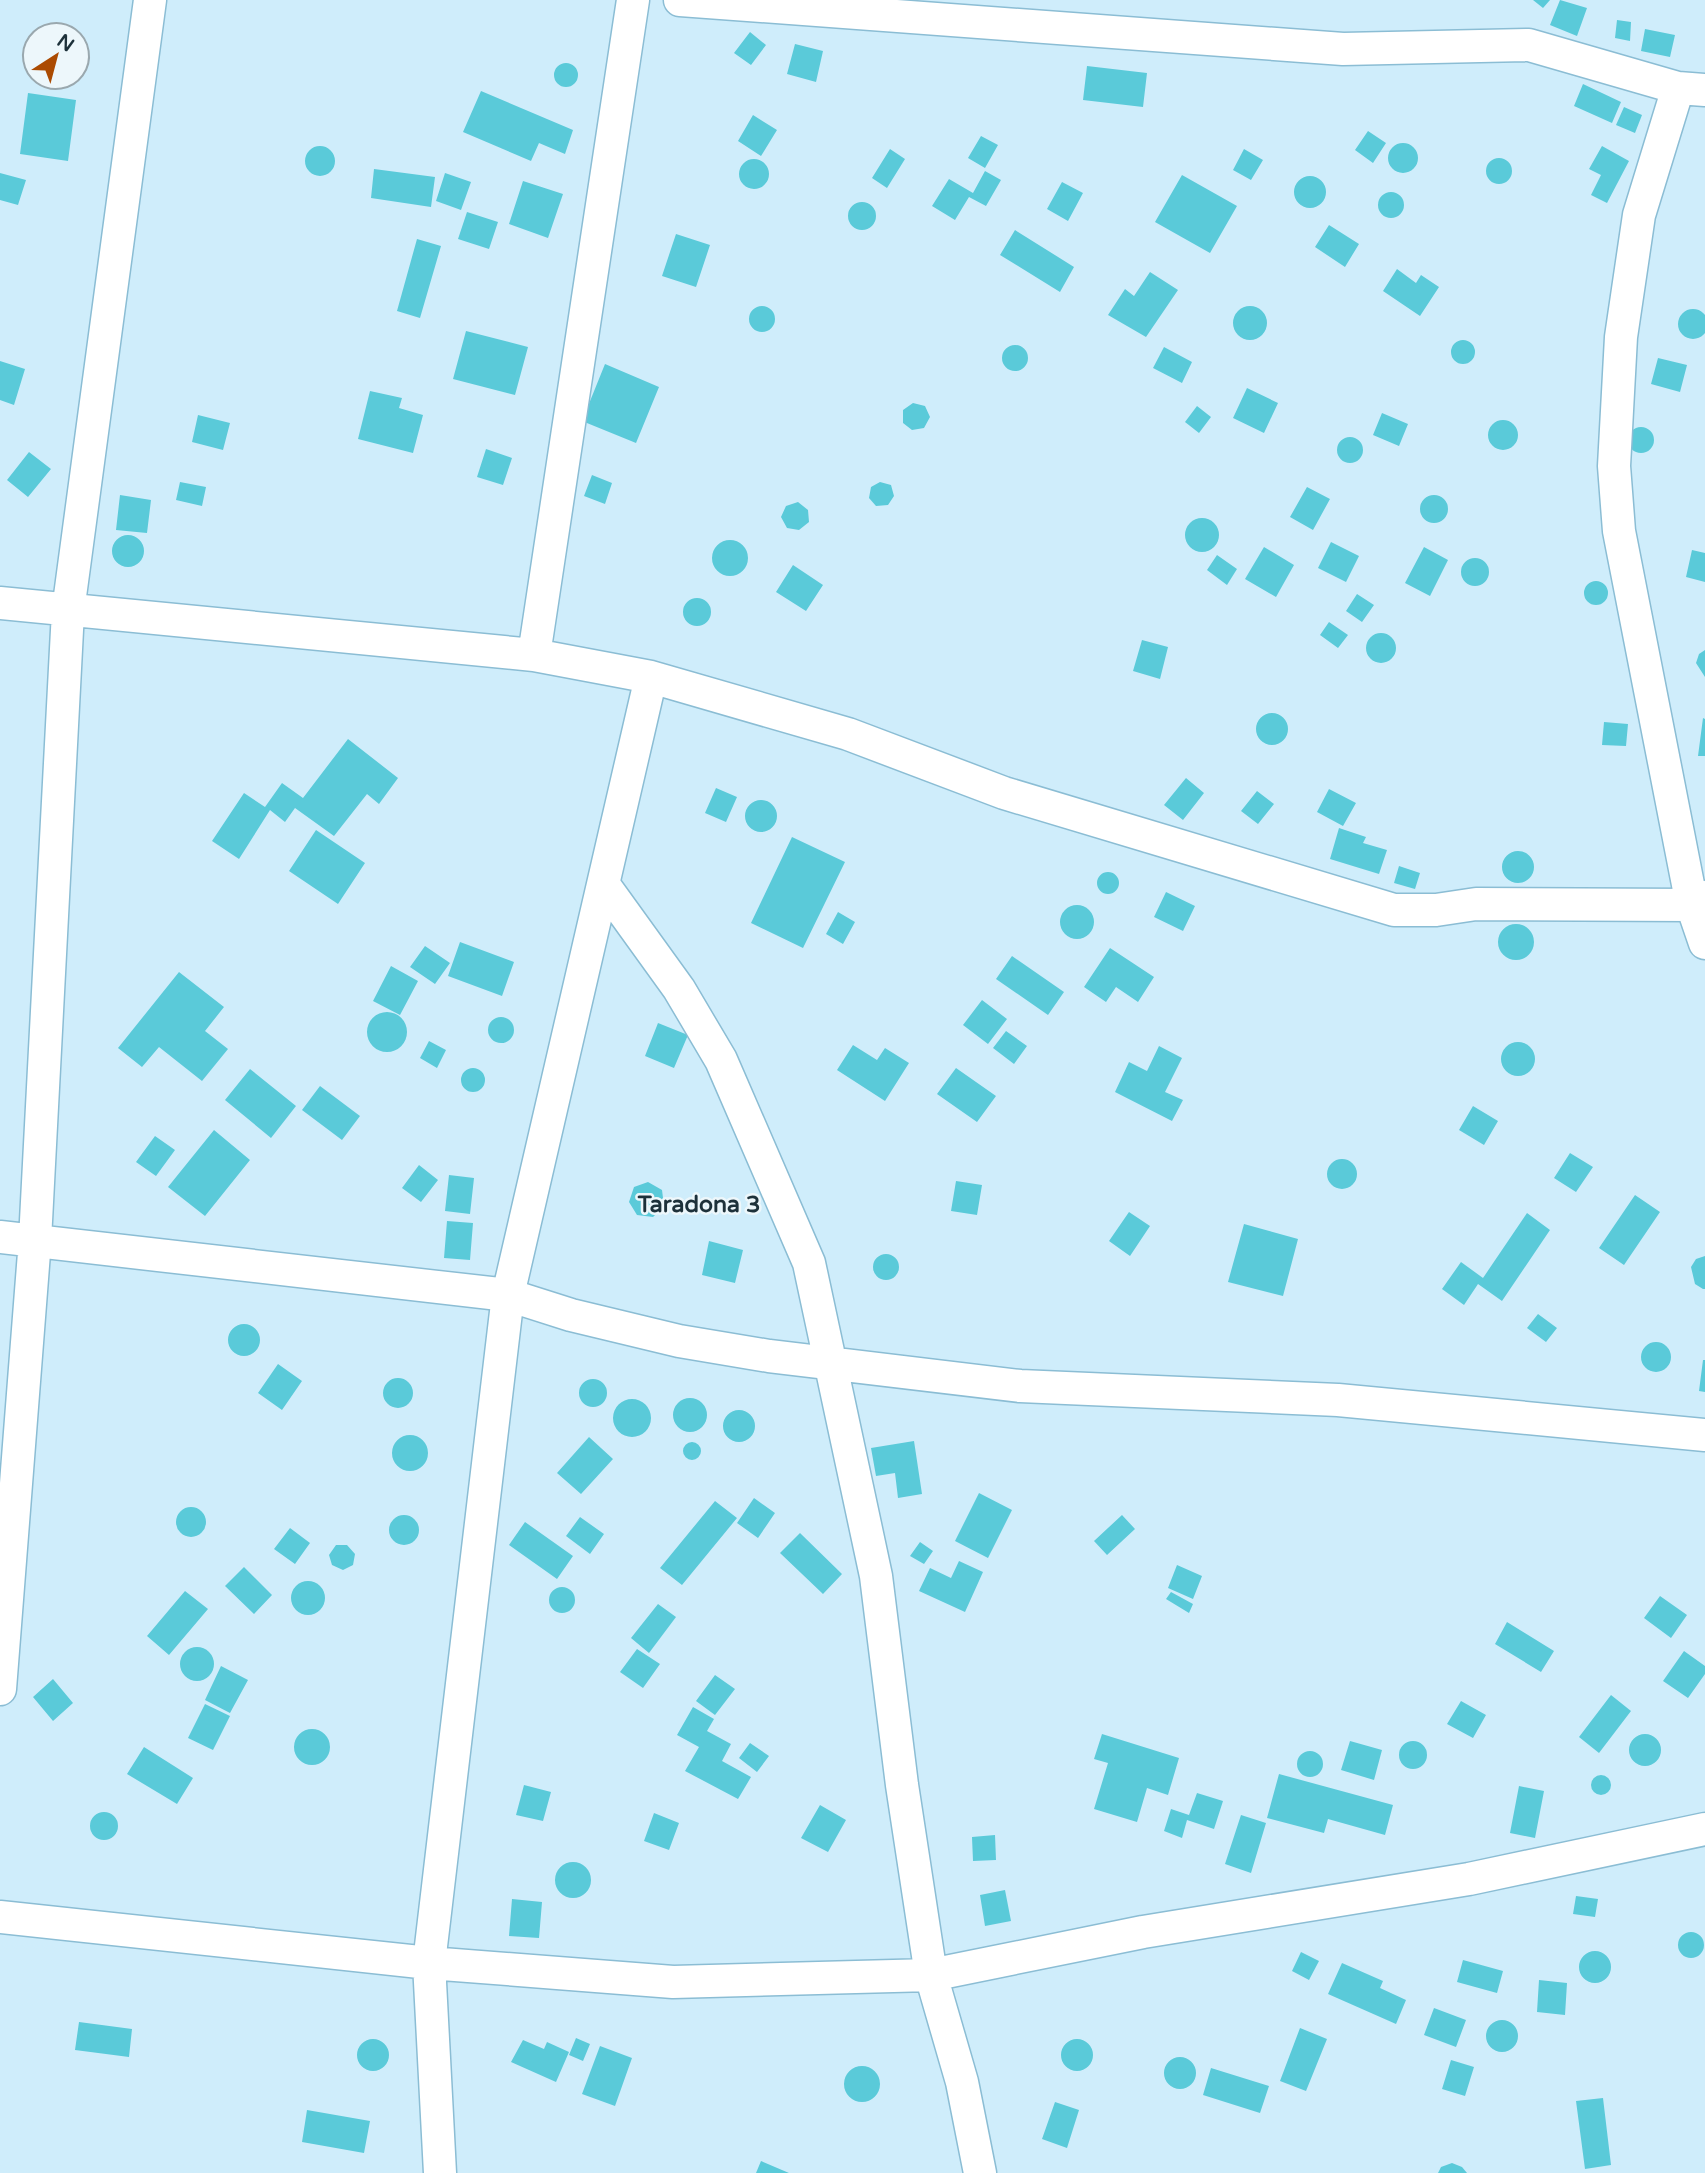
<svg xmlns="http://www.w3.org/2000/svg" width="1705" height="2173" viewBox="0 0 1705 2173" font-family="'Varela Round',sans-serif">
  <rect width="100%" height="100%" fill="#cfedfb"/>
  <path fill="#5acad9" d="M1533,0H1550L1543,8Z
    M1560,0L1587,8L1577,36L1550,25Z
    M1617,20L1631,22L1630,41L1615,38Z
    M1645,29L1675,35L1670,57L1641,51Z
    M750,32L766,45L751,65L734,53Z
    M795,44L823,51L816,82L787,74Z
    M554 75a12 12 0 1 1 24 0a12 12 0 1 1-24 0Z
    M1087,66L1147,73L1143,107L1083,100Z
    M1583,84L1621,102L1612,123L1574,106Z
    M481,91L573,130L565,154L539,143L531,161L463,132Z
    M28,93L76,100L68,161L20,154Z
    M1624,107L1642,115L1635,133L1616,125Z
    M753,115L777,130L761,156L738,141Z
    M1368,131L1386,143L1373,163L1355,150Z
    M981,136L998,145L985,168L968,158Z
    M1388 158a15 15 0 1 1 30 0a15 15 0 1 1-30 0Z
    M1602,146L1629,161L1607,203L1591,195L1601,175L1589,169Z
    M305 161a15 15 0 1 1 30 0a15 15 0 1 1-30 0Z
    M890,149L905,159L887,188L872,178Z
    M1244,149L1263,160L1251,180L1233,170Z
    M1486 171a13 13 0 1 1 26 0a13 13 0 1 1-26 0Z
    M739 174a15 15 0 1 1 30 0a15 15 0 1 1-30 0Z
    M374,169L435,177L431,207L371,198Z
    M985,171L1001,180L986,206L969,197L955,220L932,206L949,179L973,193Z
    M0,173L26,180L18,205L0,200Z
    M445,173L471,182L461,210L436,201Z
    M1182,175L1237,206L1210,253L1155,222Z
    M1294 192a16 16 0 1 1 32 0a16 16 0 1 1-32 0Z
    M523,181L563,194L548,238L509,224Z
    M1062,182L1083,193L1068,221L1047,209Z
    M1378 205a13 13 0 1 1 26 0a13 13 0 1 1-26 0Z
    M848 216a14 14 0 1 1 28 0a14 14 0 1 1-28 0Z
    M467,212L498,222L489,249L458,239Z
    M1329,225L1359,244L1345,267L1315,247Z
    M1015,230L1074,267L1060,292L1000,255Z
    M676,234L710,245L696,287L662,276Z
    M417,239L441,246L420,318L397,311Z
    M1397,269L1416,283L1421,275L1439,287L1420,316L1383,291Z
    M1150,272L1178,290L1146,337L1108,315L1125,289L1134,296Z
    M1233 323a17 17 0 1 1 34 0a17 17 0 1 1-34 0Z
    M749 319a13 13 0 1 1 26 0a13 13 0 1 1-26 0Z
    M1678 324a15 15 0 1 1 30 0a15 15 0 1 1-30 0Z
    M466,331L528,347L515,395L453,379Z
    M1451 352a12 12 0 1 1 24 0a12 12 0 1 1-24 0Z
    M1002 358a13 13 0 1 1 26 0a13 13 0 1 1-26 0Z
    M1164,347L1192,362L1182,383L1153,368Z
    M1658,358L1687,365L1680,392L1651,384Z
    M0,361L25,369L14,405L0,400Z
    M605,364L659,387L636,443L582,421Z
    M1247,388L1278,403L1264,433L1233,418Z
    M370,391L402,398L399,408L423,415L413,453L358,439Z
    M913,403L925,406L930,417L924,428L912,430L903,423V410Z
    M1197,406L1211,417L1199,433L1185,422Z
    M1382,413L1408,424L1399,446L1373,435Z
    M198,415L230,423L223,450L192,442Z
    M1488 435a15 15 0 1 1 30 0a15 15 0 1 1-30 0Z
    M1628 440a13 13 0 1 1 26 0a13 13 0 1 1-26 0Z
    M1337 450a13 13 0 1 1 26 0a13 13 0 1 1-26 0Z
    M486,449L512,458L503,485L477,477Z
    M29,452L51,469L28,497L7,480Z
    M592,475L612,483L605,504L584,496Z
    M180,482L206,487L202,506L176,500Z
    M880,482L891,485L894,496L888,505L876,506L869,498L871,487Z
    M1307,487L1330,499L1313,530L1290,517Z
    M1420 509a14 14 0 1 1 28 0a14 14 0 1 1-28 0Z
    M120,495L151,500L147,533L116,530Z
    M798,502L808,510L809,522L799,530L787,528L781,517L786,506Z
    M1185 535a17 17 0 1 1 34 0a17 17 0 1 1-34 0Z
    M112 551a16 16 0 1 1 32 0a16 16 0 1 1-32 0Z
    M712 558a18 18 0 1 1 36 0a18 18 0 1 1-36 0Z
    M1331,542L1359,556L1346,582L1318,568Z
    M1264,547L1294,565L1276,597L1245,579Z
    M1424,547L1448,560L1430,596L1405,583Z
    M1692,550L1705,553V582L1686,577Z
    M1217,555L1237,569L1227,585L1207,570Z
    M1461 572a14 14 0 1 1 28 0a14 14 0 1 1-28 0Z
    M793,565L823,585L806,611L776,592Z
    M1584 593a12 12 0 1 1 24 0a12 12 0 1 1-24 0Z
    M1357,594L1374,605L1362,622L1346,611Z
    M683 612a14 14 0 1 1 28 0a14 14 0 1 1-28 0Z
    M1329,622L1348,635L1338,648L1320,635Z
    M1366 648a15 15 0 1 1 30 0a15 15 0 1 1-30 0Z
    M1142,640L1168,647L1160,679L1133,671Z
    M1705,650V677L1696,663L1699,654Z
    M1256 729a16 16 0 1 1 32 0a16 16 0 1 1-32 0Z
    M1703,718L1705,719V756H1698Z
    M1604,722L1628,724L1626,746L1602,745Z
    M348,739L398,778L379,804L367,794L334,836L295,808L285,822L270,810L239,859L212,841L244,793L265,807L282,783L303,798Z
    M1186,778L1204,793L1183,820L1164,805Z
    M716,788L737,797L726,822L705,813Z
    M1329,789L1356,803L1343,826L1317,812Z
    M1257,791L1274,804L1258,824L1241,811Z
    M745 816a16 16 0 1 1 32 0a16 16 0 1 1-32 0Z
    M1339,828L1366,837L1363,843L1387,850L1379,874L1330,859Z
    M316,830L365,863L338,904L289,871Z
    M792,837L845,862L803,948L751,923Z
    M1502 867a16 16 0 1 1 32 0a16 16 0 1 1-32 0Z
    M1399,866L1420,873L1415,889L1394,883Z
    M1097 883a11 11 0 1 1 22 0a11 11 0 1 1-22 0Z
    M1166,892L1195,906L1183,931L1154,917Z
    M1060 922a17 17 0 1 1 34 0a17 17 0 1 1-34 0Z
    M838,912L855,922L843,944L826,934Z
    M1498 942a18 18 0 1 1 36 0a18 18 0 1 1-36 0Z
    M460,942L514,962L502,996L448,976Z
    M425,946L450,963L435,984L410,967Z
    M1110,948L1154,977L1138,1002L1116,987L1106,1002L1084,987Z
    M1012,956L1064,992L1048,1015L996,979Z
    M391,966L418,981L400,1015L373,1001Z
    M179,972L224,1007L205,1031L228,1049L202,1081L159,1047L142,1067L118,1048Z
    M982,1000L1007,1019L988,1044L963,1025Z
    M367 1032a20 20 0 1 1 40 0a20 20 0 1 1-40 0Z
    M488 1030a13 13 0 1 1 26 0a13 13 0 1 1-26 0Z
    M658,1023L688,1035L674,1068L645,1056Z
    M1006,1031L1027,1046L1014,1064L993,1048Z
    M429,1041L446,1050L437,1068L420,1058Z
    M1501 1059a17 17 0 1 1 34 0a17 17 0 1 1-34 0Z
    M853,1045L877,1060L885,1048L909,1063L885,1101L837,1070Z
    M1159,1046L1182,1058L1165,1092L1183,1100L1172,1121L1115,1092L1129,1062L1147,1071Z
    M956,1068L996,1096L977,1122L937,1094Z
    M461 1080a12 12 0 1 1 24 0a12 12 0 1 1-24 0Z
    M250,1069L296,1106L271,1138L225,1100Z
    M320,1086L360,1116L342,1140L302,1110Z
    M1473,1106L1498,1121L1484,1145L1459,1130Z
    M214,1130L250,1160L205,1216L168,1187Z
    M155,1136L175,1150L156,1176L136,1162Z
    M1570,1153L1593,1167L1576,1192L1554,1178Z
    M1327 1174a15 15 0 1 1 30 0a15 15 0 1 1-30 0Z
    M419,1165L438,1180L421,1202L402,1188Z
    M449,1175L474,1178L470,1214L445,1211Z
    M956,1181L982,1185L977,1215L951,1211Z
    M648,1182L662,1190L664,1206L653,1217L637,1215L629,1202L634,1187Z
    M1635,1195L1660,1212L1624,1265L1599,1248Z
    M1129,1212L1150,1226L1130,1256L1109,1241Z
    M1527,1213L1550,1230L1502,1301L1478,1284L1464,1305L1442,1289L1461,1262L1483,1278Z
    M447,1221L473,1223L470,1260L444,1258Z
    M1244,1224L1298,1239L1283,1296L1228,1282Z
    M709,1241L743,1250L735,1283L702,1275Z
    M873 1267a13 13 0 1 1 26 0a13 13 0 1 1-26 0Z
    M1705,1256V1289H1703L1695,1284L1691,1267L1696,1259Z
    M1538,1314L1557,1328L1546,1342L1527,1328Z
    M228 1340a16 16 0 1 1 32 0a16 16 0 1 1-32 0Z
    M1641 1357a15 15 0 1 1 30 0a15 15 0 1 1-30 0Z
    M1703,1360H1705V1392L1699,1391Z
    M278,1364L302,1381L282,1410L258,1393Z
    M383 1393a15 15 0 1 1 30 0a15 15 0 1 1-30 0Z
    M579 1393a14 14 0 1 1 28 0a14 14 0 1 1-28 0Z
    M673 1415a17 17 0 1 1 34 0a17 17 0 1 1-34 0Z
    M613 1418a19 19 0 1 1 38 0a19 19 0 1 1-38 0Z
    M723 1426a16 16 0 1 1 32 0a16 16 0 1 1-32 0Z
    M392 1453a18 18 0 1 1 36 0a18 18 0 1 1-36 0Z
    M589,1437L613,1459L581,1494L557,1473Z
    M914,1441L922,1494L898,1498L895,1473L876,1476L871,1448Z
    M683 1451a9 9 0 1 1 18 0a9 9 0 1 1-18 0Z
    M979,1493L1012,1510L988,1558L955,1541Z
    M754,1498L775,1513L758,1538L737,1523Z
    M715,1501L737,1518L682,1585L660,1568Z
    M176 1522a15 15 0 1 1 30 0a15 15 0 1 1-30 0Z
    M389 1530a15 15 0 1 1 30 0a15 15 0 1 1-30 0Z
    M1122,1515L1135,1529L1107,1555L1094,1541Z
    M580,1517L604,1534L590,1554L566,1536Z
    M525,1522L573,1556L557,1579L509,1545Z
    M290,1528L310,1543L295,1564L274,1549Z
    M800,1533L842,1574L823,1594L780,1553Z
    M920,1542L933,1551L924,1564L910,1556Z
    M336,1545H347L355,1554L353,1565L343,1570L332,1565L329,1555Z
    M959,1561L983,1572L965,1612L919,1591L930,1568L951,1578Z
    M1177,1565L1202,1576L1193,1599L1168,1588Z
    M244,1567L272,1595L254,1614L225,1586Z
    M291 1598a17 17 0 1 1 34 0a17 17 0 1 1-34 0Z
    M549 1600a13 13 0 1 1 26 0a13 13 0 1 1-26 0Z
    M185,1591L208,1609L169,1655L147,1636Z
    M1171,1592L1193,1604L1189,1613L1166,1599Z
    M1660,1596L1687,1615L1671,1638L1644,1618Z
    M658,1604L676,1617L649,1653L631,1638Z
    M1507,1622L1554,1651L1541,1672L1495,1644Z
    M180 1664a17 17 0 1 1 34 0a17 17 0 1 1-34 0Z
    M637,1649L660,1664L643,1688L620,1672Z
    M1684,1651L1705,1666V1674L1688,1698L1663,1681Z
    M221,1666L248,1680L230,1713L205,1700Z
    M715,1675L735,1689L715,1715L696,1701Z
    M53,1679L73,1703L53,1721L33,1697Z
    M1611,1695L1631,1711L1599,1753L1579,1737Z
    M1461,1701L1486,1715L1473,1738L1447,1724Z
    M205,1704L230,1716L213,1750L188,1738Z
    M693,1707L714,1719L707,1731L731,1744L722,1761L751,1777L738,1799L685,1771L699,1747L677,1735Z
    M294 1747a18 18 0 1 1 36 0a18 18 0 1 1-36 0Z
    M1629 1750a16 16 0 1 1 32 0a16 16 0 1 1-32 0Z
    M1102,1734L1179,1758L1168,1795L1147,1788L1137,1822L1094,1809L1108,1763L1094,1759Z
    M1350,1741L1382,1750L1374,1780L1341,1770Z
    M1399 1755a14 14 0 1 1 28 0a14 14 0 1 1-28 0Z
    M750,1743L769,1756L757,1772L739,1758Z
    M144,1747L193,1778L177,1804L127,1774Z
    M1297 1764a13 13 0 1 1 26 0a13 13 0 1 1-26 0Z
    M1279,1774L1393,1805L1385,1835L1328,1819L1324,1833L1267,1818Z
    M1591 1785a10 10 0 1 1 20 0a10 10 0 1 1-20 0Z
    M524,1785L551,1792L543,1821L516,1815Z
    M1519,1786L1544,1791L1535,1838L1510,1833Z
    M1197,1793L1223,1801L1214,1829L1187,1820L1182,1838L1164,1831L1171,1809L1189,1815Z
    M820,1805L846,1820L828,1852L801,1838Z
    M90 1826a14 14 0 1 1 28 0a14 14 0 1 1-28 0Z
    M654,1813L679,1823L669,1850L644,1841Z
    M1241,1815L1266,1823L1251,1873L1225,1864Z
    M995,1835L996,1860L973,1861L972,1837Z
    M555 1880a18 18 0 1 1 36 0a18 18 0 1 1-36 0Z
    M1005,1890L1011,1921L985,1926L980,1895Z
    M1576,1896L1598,1899L1595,1917L1573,1914Z
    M512,1899L542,1902L539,1938L509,1936Z
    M1678 1945a13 13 0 1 1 26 0a13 13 0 1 1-26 0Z
    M1579 1967a16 16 0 1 1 32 0a16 16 0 1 1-32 0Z
    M1301,1952L1319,1961L1309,1980L1292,1971Z
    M1463,1960L1503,1971L1497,1993L1457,1982Z
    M1342,1963L1383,1981L1380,1988L1406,2000L1396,2024L1328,1994Z
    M1539,1980L1567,1983L1565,2015L1537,2012Z
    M1434,2008L1466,2020L1456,2047L1424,2035Z
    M1486 2036a16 16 0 1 1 32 0a16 16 0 1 1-32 0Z
    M79,2022L132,2029L129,2057L75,2050Z
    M1300,2028L1327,2039L1306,2091L1280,2081Z
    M576,2038L590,2044L583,2061L569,2055Z
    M1061 2055a16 16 0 1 1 32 0a16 16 0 1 1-32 0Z
    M357 2055a16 16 0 1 1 32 0a16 16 0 1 1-32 0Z
    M523,2040L544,2049L547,2042L569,2052L556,2082L511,2062Z
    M600,2046L632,2058L615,2106L582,2094Z
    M1164 2073a16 16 0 1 1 32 0a16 16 0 1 1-32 0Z
    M1451,2060L1474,2067L1465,2096L1442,2089Z
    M844 2084a18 18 0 1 1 36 0a18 18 0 1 1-36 0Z
    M1211,2068L1269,2086L1260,2113L1203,2095Z
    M1603,2098L1611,2165L1585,2169L1576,2101Z
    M1055,2102L1079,2110L1067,2148L1042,2139Z
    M307,2110L370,2121L364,2153L302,2142Z
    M761,2161L789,2173H756Z
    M1452,2163L1462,2167L1467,2173H1438L1441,2167Z"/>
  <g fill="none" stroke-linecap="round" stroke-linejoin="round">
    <defs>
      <path id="street" d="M680,0L1343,49L1529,45L1678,88L1705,90
        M1678,88L1639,215L1621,337L1614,466L1619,531L1692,905L1705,943
        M0,603L534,655L651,677L848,734L1004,793L1394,910H1436L1476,904L1692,905L1705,897
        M534,655L633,0
        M604,885L679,989L721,1060L809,1263L876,1576L902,1785L931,1975L962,2082L980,2173
        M0,1237L508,1295L571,1315L679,1341L769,1356L1020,1386L1338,1400L1705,1435
        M0,1689L35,1240L68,611L150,0
        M0,1917L429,1963L673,1982L931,1975L1143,1932L1469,1879L1705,1829
        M440,2173L429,1963L508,1295L651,677"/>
    </defs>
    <use href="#street" stroke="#8bbdd4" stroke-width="35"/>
    <use href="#street" stroke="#fff" stroke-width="32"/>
  </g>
  <g text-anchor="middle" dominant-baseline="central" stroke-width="5" stroke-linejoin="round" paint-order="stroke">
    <g font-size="23" font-weight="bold" fill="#1d313a" stroke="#edf7fb">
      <text x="699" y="1205">Taradona 3</text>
    </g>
  </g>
  <g transform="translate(56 56) rotate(36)"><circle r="33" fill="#edf7fb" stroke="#9aa8ae" stroke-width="2"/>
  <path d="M0-5L12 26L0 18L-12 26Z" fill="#ab4b02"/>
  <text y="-10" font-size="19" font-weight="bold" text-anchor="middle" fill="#1d313a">N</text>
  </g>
</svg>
